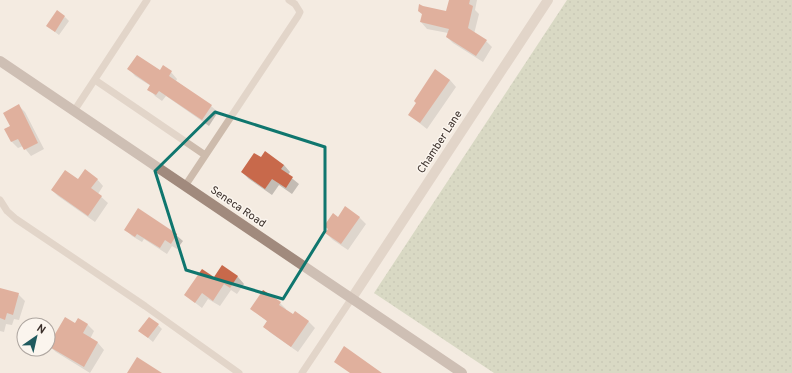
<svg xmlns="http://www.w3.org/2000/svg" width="792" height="373" viewBox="0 0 792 373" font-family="Overpass,sans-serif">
  <defs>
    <pattern id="grass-dots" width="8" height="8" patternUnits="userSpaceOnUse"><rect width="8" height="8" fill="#b8c4a0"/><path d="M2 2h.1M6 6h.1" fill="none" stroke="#97a083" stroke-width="1.8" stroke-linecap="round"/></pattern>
  </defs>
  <rect width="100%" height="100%" fill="#f4ebe1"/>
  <path fill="url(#grass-dots)" d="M567,0H792V373H494L374,293Z"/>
  <path fill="#0003" d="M450,0H477L475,10L479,14L474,34L486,41L492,47L483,62L453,43L447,37L448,33L427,29L421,22L423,15L419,11L422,7L447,12Z
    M65,17L69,21L59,35L47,26Z
    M129,69L171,72L177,79L176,81L211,106L218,112L209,126L166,96L162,101L155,96L149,89L151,86L135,76Z
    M436,71L450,80L456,87L427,129L409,115Z
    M19,106L25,112L44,149L31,156L23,146L18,148L12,142L11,127Z
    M261,158L284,165L290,172L288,175L299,184L292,194L279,185L272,195L249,179L242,172Z
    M97,179L103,186L98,194L108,203L95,222L58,196L52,190L78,180Z
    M346,208L360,218L366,224L348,250L333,240L326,233Z
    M125,229L176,235L183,241L177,249L172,246L167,254L144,239L142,242L132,236Z
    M223,267L238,277L244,284L237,294L231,290L220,306L208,299L202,308L185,295L214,279Z
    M0,289L18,294L25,301L19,320L14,319L12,325L6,324L4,332L0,331Z
    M280,303L286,309V311L293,316L295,313L309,322L315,328L298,352L271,333L264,327L268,322L252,309Z
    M78,319L88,325L94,331L90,339L98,343L104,350L90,373L56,352L49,346L75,324Z
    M158,325L162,329L153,342L140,331Z"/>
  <path fill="#c8694b" d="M449,0H470L469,4L473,6L468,28L487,40L476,56L446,37L449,29L420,22L422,14L418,11L419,4L423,6L446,11Z
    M57,10L65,16L55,32L46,26Z
    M137,55L160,70L163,65L172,71L169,76L212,105L202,120L159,91L156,95L147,90L150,85L127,69Z
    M435,69L450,80L420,123L408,115L416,103L414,101Z
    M19,104L38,143L24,150L18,139L11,142L4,129L10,126L3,113Z
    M265,151L284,165L281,169L293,177L286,188L272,179L265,189L241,172L254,153L261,157Z
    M85,169L98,179L91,188L102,196L88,216L51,190L65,170L78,179Z
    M345,206L360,217L341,244L325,233L328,229L324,226L333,213L338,217Z
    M138,208L177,234L171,244L165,240L160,248L137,234L135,237L124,230Z
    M222,265L238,276L230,288L224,284L213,301L202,293L195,303L184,295L202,269L214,277Z
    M0,288L19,293L13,315L7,313L5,320L0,318Z
    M263,290L281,302L279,305L293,314L295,311L309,321L291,347L263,327L267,321L250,309Z
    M65,317L75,323L78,318L88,324L83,333L98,342L84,367L48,346Z
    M149,317L159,324L148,338L138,331Z
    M344,346L382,373H350L334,362Z
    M137,357L162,373H127Z"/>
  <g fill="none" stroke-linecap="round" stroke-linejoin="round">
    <path stroke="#cdbbac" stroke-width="7" d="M95,80L205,155
      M74,111L147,0
      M185,186L298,16L300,12L295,4L289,0
      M0,200L7,211L16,219L145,306L239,373
      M302,373L352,298"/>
    <path stroke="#cdbbac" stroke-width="10" d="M352,298L548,0"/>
    <path stroke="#a18a7d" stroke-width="10" d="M0,61L462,373"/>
  </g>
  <path d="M0 0H792V373H0ZM215,112L325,147V231L283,299L186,270L155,171Z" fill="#f4ebe1" fill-opacity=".55" fill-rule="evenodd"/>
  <path fill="none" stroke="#0f766e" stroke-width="3" stroke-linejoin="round" d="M215,112L325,147V231L283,299L186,270L155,171Z"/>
  <g text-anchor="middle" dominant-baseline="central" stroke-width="3" stroke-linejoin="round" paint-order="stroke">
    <g font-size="11" fill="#3b302b" stroke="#fbf5ee">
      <text transform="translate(440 142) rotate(-57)">Chamber Lane</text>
      <text transform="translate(238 207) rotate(34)">Seneca Road</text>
    </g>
  </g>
  <g transform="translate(36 337) rotate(34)"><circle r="19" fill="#fbf5ee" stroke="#aea6a0"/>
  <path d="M0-3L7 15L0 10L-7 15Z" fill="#1f5a5e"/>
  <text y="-6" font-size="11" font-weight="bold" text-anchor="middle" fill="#3b302b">N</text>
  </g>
</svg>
